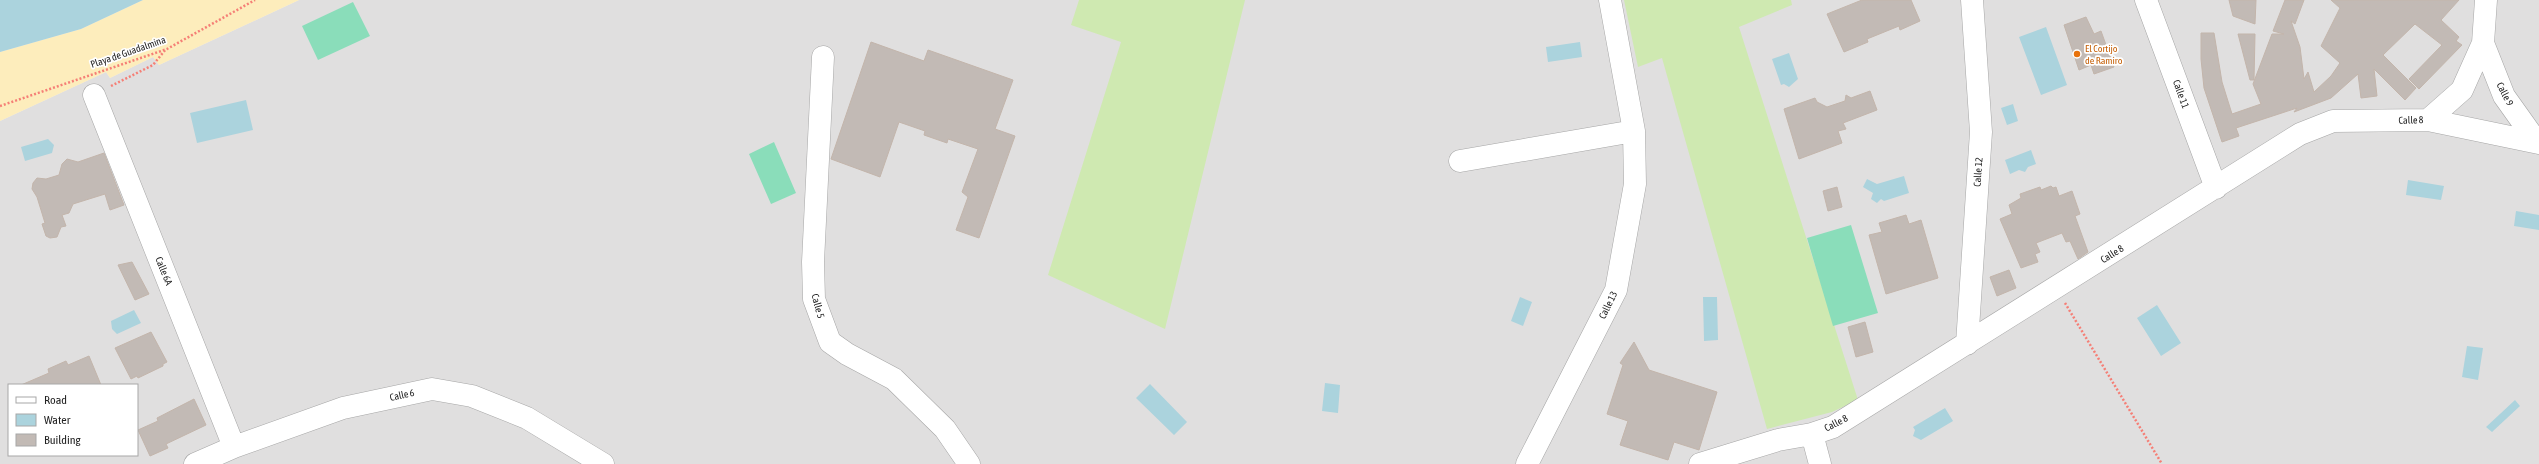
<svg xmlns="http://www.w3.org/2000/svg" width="2539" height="464" viewBox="0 0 2539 464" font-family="'Asap Condensed',sans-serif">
  <rect width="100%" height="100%" fill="#f1eee9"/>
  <path fill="#e0dfdf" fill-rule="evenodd" d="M299,0H2539V464H0V121L106,72L110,78L153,57L159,65ZM9,385H137V455H9Z"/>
  <path fill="#cfe9b1" d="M1079,0H1245L1165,329L1048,275L1121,42L1071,25Z
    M1624,0H1791L1792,5L1739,27L1858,400L1832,412L1767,429L1662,58L1638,67Z"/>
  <path fill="#fdedbc" d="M143,0H299L159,65L153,57L110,78L106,72L0,121V52L81,29Z"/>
  <path fill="#8addba" d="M353,2L370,36L318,60L302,26Z
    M774,142L796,193L771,204L749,154Z
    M1851,225L1878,313L1833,326L1807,238Z"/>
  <path fill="#abd3dd" d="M0,0H143L81,29L0,52Z
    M2046,27L2067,85L2041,95L2019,37Z
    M1580,42L1582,57L1548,62L1546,47Z
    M1789,53L1798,79L1789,87L1784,84L1781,85L1772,59Z
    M246,100L253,130L197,143L190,113Z
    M2013,104L2018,121L2007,125L2001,108Z
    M48,139L54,145L52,153L25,161L21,147Z
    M2031,150L2036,164L2028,167L2025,172L2019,170L2010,174L2005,160Z
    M1904,176L1909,193L1884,201L1881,199L1877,203L1871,199L1873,193L1863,187L1867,179L1877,184Z
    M2408,180L2444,186L2441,200L2406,195Z
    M2516,211L2539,215V230L2514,226Z
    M1520,297L1532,302L1523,326L1511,321Z
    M1703,297H1717L1718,340L1704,341Z
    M2157,305L2181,343L2161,356L2137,318Z
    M134,310L141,323L117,334L112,329L111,321Z
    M2467,346L2483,348L2478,380L2462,377Z
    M1325,383L1340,385L1338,413L1322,411Z
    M1150,384L1187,422L1174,435L1136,398Z
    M2515,400L2520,406L2492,432L2486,427Z
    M1945,408L1953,421L1921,440L1913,436L1915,430L1913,427Z"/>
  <path fill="#c2bab5" stroke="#c3b5ab" d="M1862,0H1911L1920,21L1900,30L1899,26L1867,39L1868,42L1844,52L1827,14Z
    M2229,0H2256L2255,24L2233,16Z
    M2285,0H2304L2295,24L2291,21L2300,47L2304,79L2308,72L2314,92L2331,76L2340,63L2321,46L2340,8L2331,0H2459L2441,20L2459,37L2456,41L2462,45L2419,89L2409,79L2442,45L2415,24L2383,55L2416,88L2405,100L2374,69L2377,96L2361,98L2358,74L2331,98L2294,112L2297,108L2236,128L2239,136L2222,142L2204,88L2201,59V33H2214L2222,82L2232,114L2261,104L2253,84L2272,34H2284L2273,31Z
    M2086,17L2094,34L2101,31L2114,67L2094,74L2091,65L2079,70L2064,25Z
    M2238,34H2255L2254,80H2250Z
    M871,42L924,61L928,50L1013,80L995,129L1015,136L979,238L956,230L968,197L962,192L978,149L948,139L947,143L924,135L925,131L899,122L880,177L831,159Z
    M1870,91L1877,110L1843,123L1846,129L1838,131L1842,143L1799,159L1784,109L1815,98L1817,102L1827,107L1845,101L1846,95L1851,98Z
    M104,153L124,205L110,210L105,194L73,204L69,213L62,215L66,226L61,227L57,237L50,238L46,236L42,224L45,223L37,197L32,189L33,183L37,178L46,179L59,175L62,164L67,159L78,162Z
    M2051,186L2053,188L2056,187L2059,196L2072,191L2080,214L2075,216L2088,252L2078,259L2070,241L2066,242L2062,233L2036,243L2040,252L2035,254L2038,262L2021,268L2000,219L2012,214L2009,205L2021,198L2020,194L2040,187L2041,190Z
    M1837,187L1842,207L1828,211L1823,191Z
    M1906,215L1909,224L1921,220L1938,278L1886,294L1869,235L1882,232L1879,223Z
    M132,262L149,294L135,300L118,265Z
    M2009,270L2016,288L1997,296L1990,277Z
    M1865,322L1873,352L1856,357L1848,327Z
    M151,332L167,362L163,364V366L138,378L137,376L131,379L115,348Z
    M1634,342L1649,370L1717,392L1699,450L1674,442L1668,460L1620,445L1628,421L1607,414L1623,365L1620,363Z
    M89,356L101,385H21L49,373L48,369L66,361L68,365Z
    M194,399L206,425L166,444L168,448L150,456L138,430L158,421L157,418Z"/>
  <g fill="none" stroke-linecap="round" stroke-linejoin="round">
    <defs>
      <path id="minor" d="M1610,0L1634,131
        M2146,0L2216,188
        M2483,43L2504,96L2536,141
        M823,57L813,262L814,299L830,342L847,354L894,379L945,429L969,464
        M94,95L234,447
        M2428,120L2462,90L2483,43L2486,0
        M1460,161L1634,131L1635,184L1616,290L1527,464
        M1967,344L1981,132L1972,0
        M1812,434L1820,464
        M195,464L234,447L343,408L432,389L472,396L527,418L603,464
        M1700,464L1778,440L1812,434L1833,427L2300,134L2333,121L2428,120L2539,143"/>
    </defs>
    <use href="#minor" stroke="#a6a6a6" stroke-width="23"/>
    <path stroke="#f57f76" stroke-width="2.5" stroke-dasharray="2 2" stroke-linecap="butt" d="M111,86L153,65L166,49
      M0,106L167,49L255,0
      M2065,303L2162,464"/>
    <use href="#minor" stroke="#fff" stroke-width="22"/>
  </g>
  <circle fill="#e8710a" stroke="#fff" stroke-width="1.5" cx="2077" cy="54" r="4"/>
  <g text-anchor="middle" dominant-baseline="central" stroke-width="3.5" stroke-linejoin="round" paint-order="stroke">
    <g font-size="10" fill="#c56008" stroke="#fff" text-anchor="start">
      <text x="2085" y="48">El Cortijo<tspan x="2085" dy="12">de Ramiro</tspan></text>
    </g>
    <g font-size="10" fill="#222" stroke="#fff">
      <text transform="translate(128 52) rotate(-19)">Playa de Guadalmina</text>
      <text transform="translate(2181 94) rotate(70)">Calle 11</text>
      <text transform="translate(2505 94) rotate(63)">Calle 9</text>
      <text transform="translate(2411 120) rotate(-1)">Calle 8</text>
      <text transform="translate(1978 172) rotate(-86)">Calle 12</text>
      <text transform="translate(2112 254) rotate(-32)">Calle 8</text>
      <text transform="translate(164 271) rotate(68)">Calle 6A</text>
      <text transform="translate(1608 305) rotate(-64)">Calle 13</text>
      <text transform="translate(818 306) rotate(75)">Calle 5</text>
      <text transform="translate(402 395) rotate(-12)">Calle 6</text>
      <text transform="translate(1836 423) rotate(-27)">Calle 8</text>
    </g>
  </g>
  <rect x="8" y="384" width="130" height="72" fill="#ffffff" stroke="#a7a7a7"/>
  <rect x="16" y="397" width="20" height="6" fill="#ffffff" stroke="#a7a7a7"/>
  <text x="44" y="404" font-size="12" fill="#222222">Road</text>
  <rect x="16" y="414" width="20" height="12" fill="#abd3dd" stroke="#a7a7a7"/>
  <text x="44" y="424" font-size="12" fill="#222222">Water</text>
  <rect x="16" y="434" width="20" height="12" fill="#c2bab5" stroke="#a7a7a7"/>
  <text x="44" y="444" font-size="12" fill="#222222">Building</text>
</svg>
